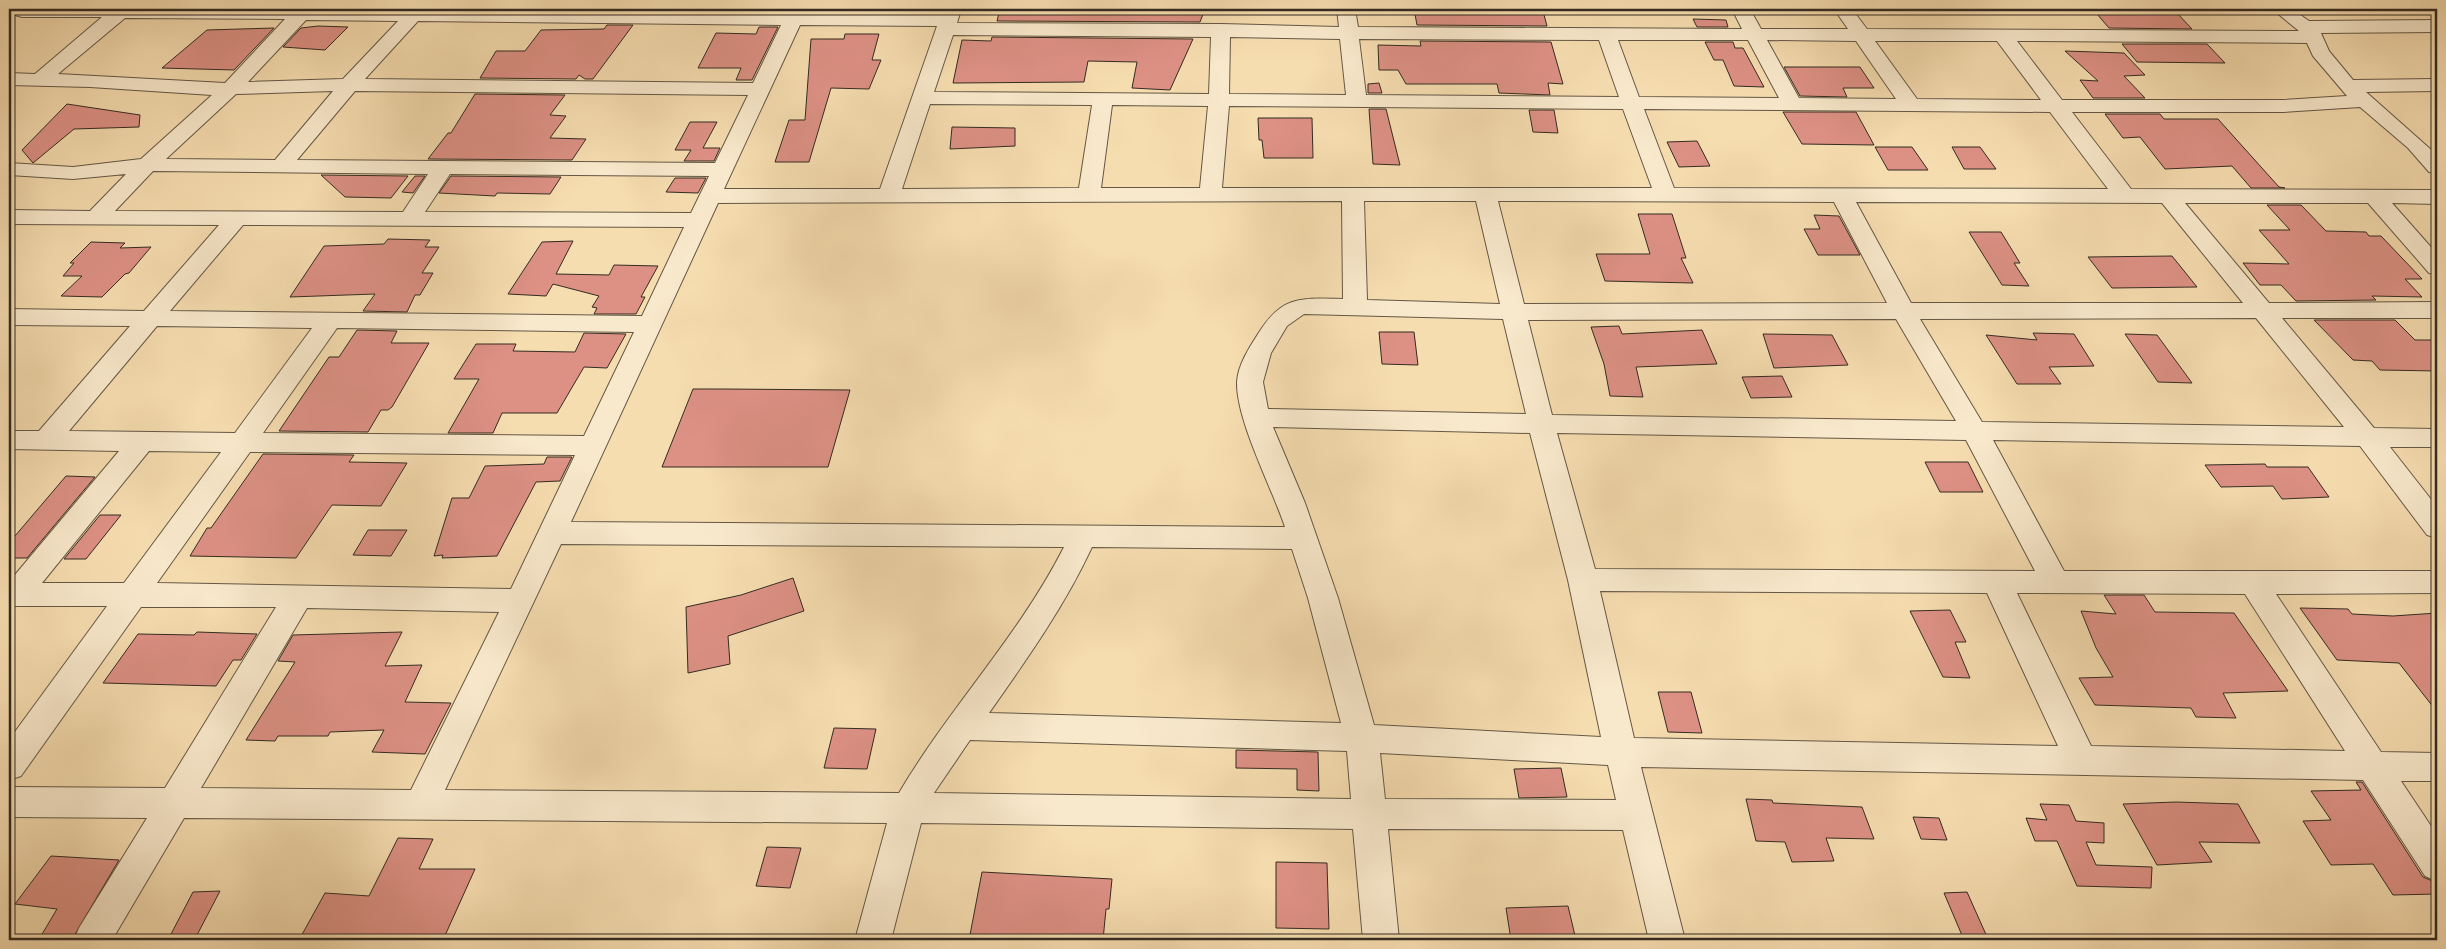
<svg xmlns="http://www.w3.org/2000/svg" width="2446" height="949" viewBox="0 0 2446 949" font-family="'IM FELL French Canon',serif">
  <rect width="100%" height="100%" fill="#f6ddb0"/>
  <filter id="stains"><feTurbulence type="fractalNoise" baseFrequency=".004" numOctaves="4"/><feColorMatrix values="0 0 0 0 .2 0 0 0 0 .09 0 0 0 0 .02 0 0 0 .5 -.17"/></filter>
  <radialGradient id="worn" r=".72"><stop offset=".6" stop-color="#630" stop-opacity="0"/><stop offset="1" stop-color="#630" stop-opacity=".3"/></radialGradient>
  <path fill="#dd9185" stroke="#332b21" d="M1000,9L1093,10L1205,9L1200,22L997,21Z
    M1414,9L1543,11L1547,26L1417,25Z
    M2177,13L2192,29L2109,28L2097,14Z
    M1693,19L1726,20L1728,27H1697Z
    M607,25H633L593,79H585L579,75L576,79L480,78L496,51H525L541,30L604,29Z
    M318,26L348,27L325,50L283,47L301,28Z
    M759,27H778L752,80H736L741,68H698L716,33L756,34Z
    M274,28L234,70L162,68L207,30Z
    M845,34H879L872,60H881L869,89L831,88L809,162H775L789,120H805L811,39H844Z
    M992,37L1193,39L1170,90L1132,88L1137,62L1088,61L1084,82L953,83L962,40L991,41Z
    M1420,41L1551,42L1563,84L1548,83L1550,95L1499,93L1497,84H1406L1398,70H1379L1378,45L1421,46Z
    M1705,42H1733L1735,48H1743L1764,87L1734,86L1723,60H1714Z
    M2122,44H2207L2225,63L2137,62Z
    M2065,51L2124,53L2145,75L2124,76L2145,98H2093L2080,80L2098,81Z
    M1784,67H1860L1874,88H1843L1847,97L1800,96Z
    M1379,83L1382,93H1368V84Z
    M475,94L565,95L550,115L566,116L550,138L586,139L572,160L428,159L448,133H451Z
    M67,104L140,115L139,127L74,129L33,163L22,150Z
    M1369,109H1386L1400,165L1373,164Z
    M1529,110H1554L1558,133L1533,132Z
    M1783,112H1856L1874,145L1802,144Z
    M2105,114H2160L2164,119H2218L2279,187L2285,188H2251L2232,166L2165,169L2140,137L2123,138Z
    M1258,118H1312L1313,158H1264L1262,140H1259Z
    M690,122H717L703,148H720L714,161H684L691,150H675Z
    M952,127L1015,128V146L950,149Z
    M1697,141L1710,166L1679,167L1667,142Z
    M1875,147H1912L1928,170H1888Z
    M1952,147H1980L1996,169H1964Z
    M321,175L408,176L391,198L345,197Z
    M415,176H425L413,193L402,192Z
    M451,176L561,177L550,194L497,193L495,196L439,193Z
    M675,178H706L698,193L666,192Z
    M2267,205H2301L2326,231L2366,232L2369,236H2381L2422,279H2405L2422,297L2372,296L2376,300L2296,301L2281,285H2260L2243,263L2289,264L2259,230H2290Z
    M1638,214H1672L1686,258H1681L1693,283L1605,281L1596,254H1650Z
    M1814,215L1839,216L1860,255H1818L1804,229H1820Z
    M1969,232H2001L2020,263H2014L2029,286L2002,285Z
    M388,239L430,240L425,247H439L422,273H433L420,295H415L407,312L363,311L375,294L290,297L324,246L384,244Z
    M573,241L556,274L609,275L614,265L658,266L641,297H645L636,314H594L597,308L592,307L599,296L553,284L546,296L508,294L542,242Z
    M91,242L125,243L120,248L151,247L129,273L125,274L102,297L61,296L82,276H63L74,263H70Z
    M2172,256L2197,287L2112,288L2088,257Z
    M2314,320H2395L2415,340H2437V371L2380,370L2372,361L2353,360Z
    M1619,326L1622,334L1702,330L1717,364L1636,367L1643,397L1610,396L1604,364L1591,327Z
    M357,330L397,331L391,343H429L392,407L388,410H381L368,432L279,431L329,357H339Z
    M1379,332H1414L1418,365L1382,364Z
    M584,333L626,334L607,368L584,367L557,413H502L493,433H448L479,379H454L476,344H516L513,351L575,352Z
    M2033,333L2074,334L2094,366L2049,367L2061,384H2017L1986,335L2037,340Z
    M1763,334L1832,335L1848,365L1774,368Z
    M2125,334L2157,335L2192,383L2158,382Z
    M1782,376L1792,397L1751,398L1742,377Z
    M693,389H723L850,390L828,467H662Z
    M263,454L354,455L349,462L407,463L381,506L332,505L296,558L190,556L207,528H211Z
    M547,457H572L560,481L536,482L497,556L442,558L443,555L434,556L452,498H469L485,466L544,464Z
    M1925,462H1968L1983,492H1940Z
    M2265,464L2267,467H2308L2329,497L2282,499L2273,486L2221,487L2205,465Z
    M66,476L95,477L27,558H9V543Z
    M100,515H121L86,559H64Z
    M368,530H407L391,556L353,555Z
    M793,578L804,611L728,636L730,664L688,673L686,607L741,595Z
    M2104,595H2144L2155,612L2234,613L2288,691L2223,693L2236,718L2196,717L2191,708L2095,705L2079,678L2113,677L2096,648L2081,611L2116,614Z
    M2300,608L2348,609L2352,614L2393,616L2437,613V712L2399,663L2337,660Z
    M1950,610L1966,642H1955L1970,678L1943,677L1910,611Z
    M197,632L257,634L241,660H233L216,686L103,683L138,634L194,635Z
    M402,632L385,666L422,665L405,702L451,703L425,754L372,752L384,730L330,732L328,736H278L275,741L246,740L295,662L278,661L293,635Z
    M1658,692H1691L1702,733L1668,732Z
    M834,728L876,729L867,769L824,768Z
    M1236,750L1318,752L1319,791L1297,790V769L1236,768Z
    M1561,768L1567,797L1519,798L1514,769Z
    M2356,782H2362L2423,877L2437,883V894L2393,895L2373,864L2331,865L2303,821L2331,820L2311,791L2361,790Z
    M1746,799L1772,800L1773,803L1862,807L1874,839L1826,838L1834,861L1792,862L1785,842L1756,841Z
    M2176,802L2238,804L2260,843L2199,842L2212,862L2157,865L2123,804Z
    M2040,804L2069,805L2076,821L2104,823V843L2086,842L2096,865L2152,867L2151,888L2077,886L2057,841H2035L2026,818L2047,820Z
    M1913,817L1939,818L1947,840L1921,839Z
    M398,838L433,839L419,869H475L443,940H299L325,893L369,896Z
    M767,847L801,848L790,888L756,886Z
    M51,856L119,860L74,936H41L57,909L15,904Z
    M1276,862L1327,863L1329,929L1276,928Z
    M982,872L1112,879L1109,909H1106L1103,940H969Z
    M220,891L197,935L170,936L193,892Z
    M1967,892L1988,939L1964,940L1944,893Z
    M1568,906L1576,940H1511L1506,908Z"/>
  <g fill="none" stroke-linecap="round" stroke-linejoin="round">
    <defs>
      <path id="minor" d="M14,9H428L787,14L789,9H807L805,14L941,15L944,9H956L960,13L957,23L1221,24L1339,27L1337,9H1355L1358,27L1742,29L1732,9H1750L1761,29H1848L1834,9H1852L1867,29L2299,31L2272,9H2292L2309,21L2437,20V32L2321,33L2329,51L2353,80L2437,79V91L2366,92L2437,155V173L2429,172L2408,148L2360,107L2283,112H2072L2131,189L2437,190V204L2392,203L2437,254V275L2429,273L2368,203H2185L2269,303L2437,302V318H2282L2374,428L2437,429V447H2390L2437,507V538L2427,535L2360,446L1993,440L2064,571H2437V593L2276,594L2381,752L2437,753V781H2401L2437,835V881L2425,876L2363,780L1641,767L1685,940H1649L1623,830L1388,829L1399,940H1363L1353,829L921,823L891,940H855L887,823L184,818L112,940H74L79,928L147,818L9,817V787L165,788L276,607H141L21,776L9,780V740L107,606H9V582L119,451L9,449V431H39L130,326L9,325V309L144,311L219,225L9,224V210L90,211L126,174L73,179L9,175V163L73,167L141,159L212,95L90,87L9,85V73L35,74L102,17H22L15,15L13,11ZM125,18L285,19L225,83L58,74ZM306,20L398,21L343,79L248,82ZM418,21L781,25L753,83L365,79ZM800,25L937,26L880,189H724ZM953,35L1211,37L1209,94L934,92ZM1230,37L1340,39L1346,95L1229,94ZM1359,39L1599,40L1619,97L1366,95ZM1618,40H1748L1779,98L1639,97ZM1767,40L1856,41L1896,99L1799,98ZM1875,41H1997L2041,100L1917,99ZM2017,41L2307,43L2313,56L2347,96L2283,100H2062ZM333,91L275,160L166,159L236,94ZM355,91L748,95L715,163L297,160ZM930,104L1092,105L1079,188L902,189ZM1112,105L1208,106L1200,188H1101ZM1229,106L1623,109L1652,188H1222ZM1644,109L2050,112L2108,189L1674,188ZM153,171L428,174L403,212L115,211ZM450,174L709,176L691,213L425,212ZM1342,201L1343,299C1301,298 1282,295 1258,334C1249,348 1238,365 1237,382C1236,420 1272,488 1285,527L571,522L718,203ZM1364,201H1476L1500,304L1367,300ZM1498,201L1834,202L1887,303L1524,304ZM1856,202L2162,203L2243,303H1911ZM243,225L684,227L642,316L170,311ZM1304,314L1503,319L1526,414L1268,409L1263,382L1271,353L1287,326ZM2256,318L2344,427L1982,422L1920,319ZM1896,319L1956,421L1552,415L1528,320ZM157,326L312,328L235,433L69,431ZM337,328L634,332L584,436L263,433ZM1273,427L1530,433L1568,580L1601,737L1374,725L1338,598L1305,503ZM1557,433L1966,440L2035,571L1595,569ZM149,451L221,452L124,583H42ZM250,452L575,455L511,589L157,583ZM561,544L1064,547C1019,636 949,708 899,793L445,790ZM1092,547L1292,549L1308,598L1341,723L989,713C1027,659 1064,607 1092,547ZM1600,591L1987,593L2058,746L1634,738ZM2017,593L2245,594L2345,751L2091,746ZM307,608L499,612L411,790L201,788ZM970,740L1347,751L1351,799L934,793ZM1380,753L1608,765L1616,800L1385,799Z"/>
    </defs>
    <use href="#minor" stroke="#645845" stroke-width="2"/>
    <use href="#minor" fill="#f9e9cc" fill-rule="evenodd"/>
  </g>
  <rect width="2446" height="949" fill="none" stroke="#f6ddb0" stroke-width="30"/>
  <rect x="10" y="10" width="2426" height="929" fill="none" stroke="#332b21" stroke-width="2.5"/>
  <rect x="15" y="15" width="2416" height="919" fill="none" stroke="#332b21"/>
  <rect width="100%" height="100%" filter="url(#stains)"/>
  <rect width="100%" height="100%" fill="url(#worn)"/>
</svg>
